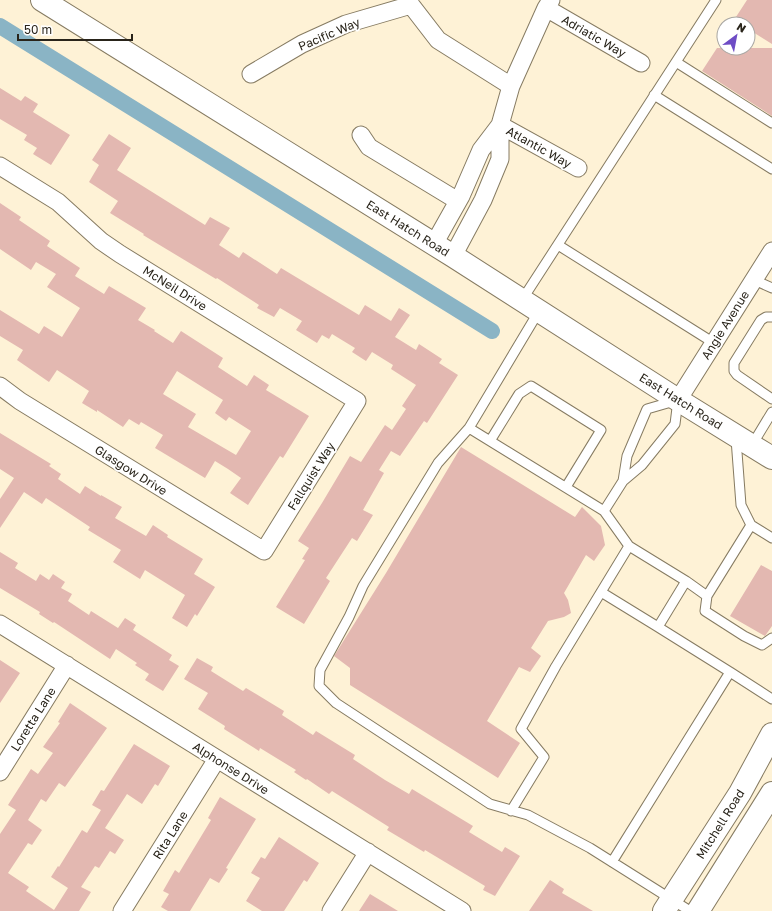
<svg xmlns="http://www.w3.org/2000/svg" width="772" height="911" viewBox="0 0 772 911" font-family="'Golos Text',sans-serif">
  <rect width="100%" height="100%" fill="#fef2d6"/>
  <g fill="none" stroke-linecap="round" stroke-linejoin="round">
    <path stroke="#8ab4c5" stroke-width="16" d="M0,26L492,331"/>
  </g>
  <path fill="#e3b8b1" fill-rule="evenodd" d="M747,0H772V44L748,29V24H741L734,20Z
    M717,48H772V116L702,71Z
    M0,88L21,101L25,96L38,104L33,112L70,135L51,165L33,154L37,148L24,140L27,135L0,119Z
    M109,134L131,148L117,170L205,225L210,217L230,228L219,245L239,258L243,252L277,274L281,268L359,315L365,305L391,321L399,308L410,315L395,337L416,350L419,344L442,359L439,363L458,375L427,423L424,421L400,456L391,451L379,470L384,473L363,510L373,515L357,541L352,538L326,578L330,581L304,624L276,607L305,560L302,559L309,548L298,541L322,503L350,456L361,462L385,425L392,430L406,409L402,406L416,385L391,369L393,365L372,352L366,361L352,352L355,348L332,334L329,339L322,335L317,343L296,330L302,321L280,308L274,317L257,308L259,305L217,278L216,279L143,235L144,234L110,213L118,201L89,182L99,165L92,160Z
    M0,203L21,217L19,220L50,241L47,246L80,268L75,276L104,294L109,286L146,308L138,320L155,330L154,331L173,343L181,331L223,358L218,367L247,386L254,375L269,385L266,390L309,416L283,458L280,456L248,505L230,493L241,478L228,469L215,461L205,478L155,448L163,435L141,422L139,425L129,419L123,427L97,410V412L82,403L89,391L57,370L49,382L17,360L23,350L0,336V310L39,334L44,326L62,337L80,308L47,287L56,274L36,262L31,270L0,249ZM177,371L223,400L215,413L226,421L229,417L251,431L236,455L188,427L196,414L163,394Z
    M0,433L51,464L49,466L61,474L58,479L80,494L85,486L101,496V495L122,507L115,518L146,536L153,525L168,535L167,537L203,559L194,574L215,587L197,616L195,614L187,627L172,618L185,595L145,570L140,579L113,562L121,550L88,530L90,527L46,498L42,504L24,492L0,528V499L14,478L0,469Z
    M461,447L575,517L582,507L601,526L605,545L594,561L586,555L564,593L568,600L571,613L564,617L548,621L531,648L541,656L530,672L519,667L487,721L520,743L498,778L350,685V668L334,656L386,573Z
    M0,552L18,563L15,568L36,581L40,574L49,580L53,574L65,582L61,588L72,594L68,601L89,615L91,611L118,628L125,618L136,625L133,630L172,655L169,660L179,666L163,691L145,680L149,674L135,665L137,663L116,649L110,659L54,622L53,623L39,614L40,612L0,588Z
    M761,565L772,571V626L765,636L730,616Z
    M197,658L213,667L211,671L243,691L246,688L284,711L282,715L313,735L316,731L355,755L353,759L385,780L409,794L412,789L473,826L469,832L502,852L505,847L520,856L495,896L483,890L485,886L425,850L424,852L387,830L389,827L332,791L329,794L307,779L306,780L294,772L296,770L260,748L259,751L224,729L225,726L198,709L208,693L184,679Z
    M0,660L20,673L0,703Z
    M70,703L107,728L65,787L59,783L46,802L41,799L28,820L42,830L32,845L28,843L8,873L29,887L26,891L54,910L68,888L51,877L58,866L59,867L82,830L87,833L101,810L92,805L101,790L104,791L134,744L170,766L158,786L155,784L142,804L127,794L105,828L124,840L115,854L110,851L99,868L95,866L81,887L91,892L79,911H0V834L16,810L8,805L31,769L38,774L53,753L43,747L60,723L58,722Z
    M220,797L256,819L226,868L228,869L219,883L210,878L190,911H168L161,907L169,894L163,891L175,870L179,873L211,820L208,818Z
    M279,837L319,863L307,882L304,880L284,911H262L246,901L260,878L251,873L261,857L265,859Z
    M550,880L564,889L562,893L593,911H529Z
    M370,894L398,911H359Z"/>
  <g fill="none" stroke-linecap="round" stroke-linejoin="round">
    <defs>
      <path id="service" d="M676,62L772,123
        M654,95L772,169
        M558,245L714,343
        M754,278L761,283L772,288
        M522,300L716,0
        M539,311L469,428L438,463L363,586L349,617L320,670L319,686L336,703L490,804L528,815L590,848L690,911
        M772,317H766L761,320L734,363V371L737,375L772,399
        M678,400L675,424L642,465L623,481L627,456L647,409Z
        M469,428L604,511L629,546L686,581L707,596L751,525
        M736,439L741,505L751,525L772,538
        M490,441L519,394L531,386L601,430L566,487
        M752,445L772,412
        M604,511L623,481
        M686,581L658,627L730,672
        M601,592L658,627
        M707,596L705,611L744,636L762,645L772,638
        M511,811L544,757L521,729L556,666L629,546
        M612,862L730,672L772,699"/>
      <path id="minor" d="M409,0L411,5L438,40L511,86
        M546,8L641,63
        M251,74L302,44L346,24L411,5
        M500,125L578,168
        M361,135L369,147L458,201
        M0,166L58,202L101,241L120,254L357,401L264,551L20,401L0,386
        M434,244L461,196L481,150L500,125
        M453,256L483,200L500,159V125L511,86L546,8L551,0
        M678,400L772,251
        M0,624L462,911
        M0,772L67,665
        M122,911L217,759
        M331,911L368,852"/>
      <path id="secondary" d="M664,911L740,793L772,734
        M698,911L772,793"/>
      <path id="primary" d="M42,0L453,256L678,400L772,458"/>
    </defs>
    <use href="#service" stroke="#867b62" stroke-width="11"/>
    <use href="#minor" stroke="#867b62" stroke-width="19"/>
    <use href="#secondary" stroke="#867b62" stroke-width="24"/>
    <use href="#primary" stroke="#867b62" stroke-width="24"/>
    <use href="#service" stroke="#fff" stroke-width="9"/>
    <use href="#minor" stroke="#fff" stroke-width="17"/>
    <use href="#secondary" stroke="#fff" stroke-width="22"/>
    <use href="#primary" stroke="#fff" stroke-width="22"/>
  </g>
  <g text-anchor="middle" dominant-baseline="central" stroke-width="3.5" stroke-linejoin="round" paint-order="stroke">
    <g font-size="12" fill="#29241a" stroke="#fff">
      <text transform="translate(329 34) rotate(-23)">Pacific Way</text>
      <text transform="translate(594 36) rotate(30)">Adriatic Way</text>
      <text transform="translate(539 147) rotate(29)">Atlantic Way</text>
      <text transform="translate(408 228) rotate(32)">East Hatch Road</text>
      <text transform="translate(175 288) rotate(32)">McNeil Drive</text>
      <text transform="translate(725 325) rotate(-58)">Angie Avenue</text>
      <text transform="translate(681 401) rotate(32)">East Hatch Road</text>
      <text transform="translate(131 470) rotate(32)">Glasgow Drive</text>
      <text transform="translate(311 476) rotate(-58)">Fallquist Way</text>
      <text transform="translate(33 719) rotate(-58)">Loretta Lane</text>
      <text transform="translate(231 768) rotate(32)">Alphonse Drive</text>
      <text transform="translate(720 824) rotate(-58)">Mitchell Road</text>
      <text transform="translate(170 835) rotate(-58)">Rita Lane</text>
    </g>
  </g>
  <g transform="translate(736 36) rotate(32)"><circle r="19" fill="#ffffff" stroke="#a9a7a3"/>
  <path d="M0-3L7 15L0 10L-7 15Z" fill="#6e4cc5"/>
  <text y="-6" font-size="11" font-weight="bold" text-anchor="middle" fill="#29241a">N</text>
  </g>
  <path d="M18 34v6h114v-6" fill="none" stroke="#29241a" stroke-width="2"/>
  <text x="24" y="34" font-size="12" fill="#29241a" stroke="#ffffff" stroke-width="3" paint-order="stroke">50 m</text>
</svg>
